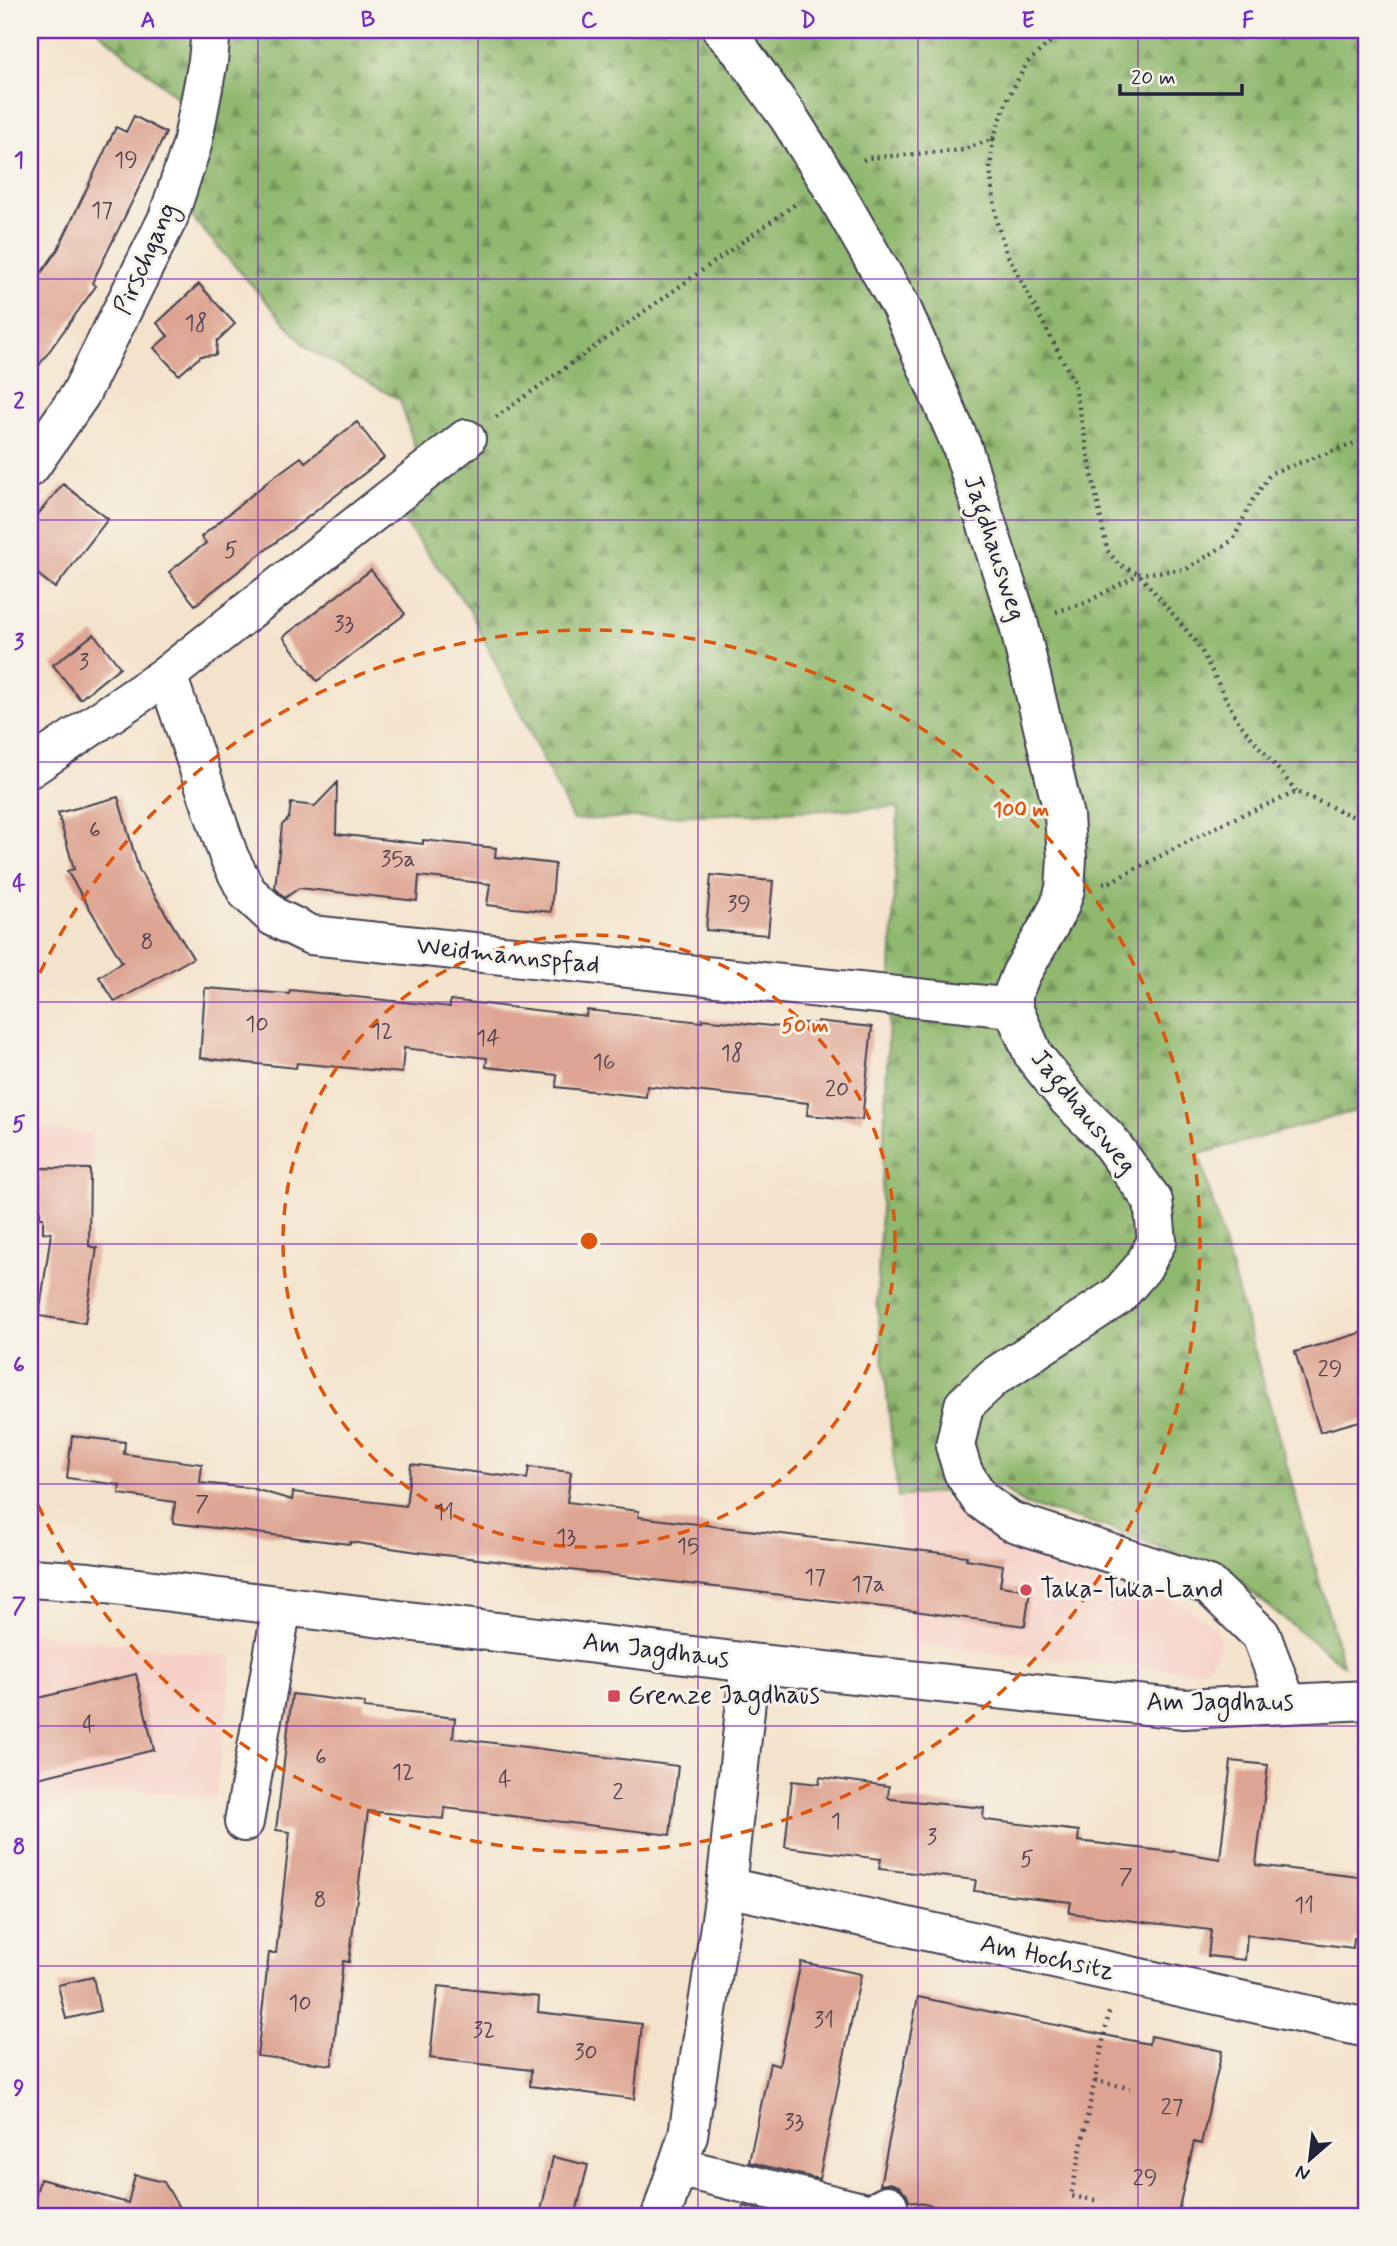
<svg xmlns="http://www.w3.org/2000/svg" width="1397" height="2246" viewBox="0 0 1397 2246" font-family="Mynerve,sans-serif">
  <defs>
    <pattern id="forest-firs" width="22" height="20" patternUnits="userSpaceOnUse" patternTransform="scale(1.75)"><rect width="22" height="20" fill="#90b86e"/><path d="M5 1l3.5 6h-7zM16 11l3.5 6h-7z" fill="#75955c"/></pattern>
  </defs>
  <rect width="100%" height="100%" fill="#f7f3e8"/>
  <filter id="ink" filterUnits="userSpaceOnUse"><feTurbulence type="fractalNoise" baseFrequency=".0143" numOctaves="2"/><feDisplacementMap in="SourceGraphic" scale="14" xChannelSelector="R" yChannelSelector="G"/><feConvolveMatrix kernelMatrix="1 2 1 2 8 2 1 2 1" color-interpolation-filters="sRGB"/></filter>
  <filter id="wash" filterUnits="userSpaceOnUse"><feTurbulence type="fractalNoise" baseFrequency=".00686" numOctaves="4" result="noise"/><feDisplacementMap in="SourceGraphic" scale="28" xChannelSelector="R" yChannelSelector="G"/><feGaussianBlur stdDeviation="1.57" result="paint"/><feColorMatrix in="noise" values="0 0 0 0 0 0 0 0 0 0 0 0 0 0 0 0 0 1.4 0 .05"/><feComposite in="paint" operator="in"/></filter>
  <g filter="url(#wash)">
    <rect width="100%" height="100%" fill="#f4e3cc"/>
    <path fill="#f7d1c8" d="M30,1128L92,1134L91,1238L30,1231Z
      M933,1493L958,1507L972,1523L1009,1547L1105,1574L1186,1606L1216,1629L1221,1645L1211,1663L1197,1671L1022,1656L912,1643L898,1497Z
      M30,1633L233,1657L215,1799L126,1789L30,1812Z"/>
    <path fill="url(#forest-firs)" stroke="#596d54" stroke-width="2" d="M97,30H1367V1123L1363,1109L1199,1154L1343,1665L1228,1574L1114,1529L1024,1504L1000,1486L898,1497L877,1301L898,807L573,820L469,609L397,512L427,487L400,400L308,349L190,215L165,198L184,103Z"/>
    <g id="blocks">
      <path fill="#dea493" d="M134,116L166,133L92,283L96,286L30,378V289L58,249L116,127L126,132Z
        M199,284L235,324L217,341L216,355L201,356L179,375L154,348L168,336L157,323Z
        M357,422L384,458L195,605L169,572L206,543L201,537L271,479L301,457L305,462Z
        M63,484L108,519L55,588L30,568V524Z
        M371,570L405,614L317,681L283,637Z
        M94,634L120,667L80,699L53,665Z
        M337,783L336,834L423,844V840L496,848L495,857L555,864L551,912L487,905L490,884L419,876L417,901L299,888L285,898L275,888L282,825L289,818L291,803L315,806Z
        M118,797L139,870L193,958L115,1002L99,977L122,962L67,871L74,869L58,813Z
        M711,875L773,881L768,935L706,930Z
        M205,988L289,994L290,990L450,1007V1000L586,1016L587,1010L702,1022V1019L791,1028V1022L817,1024V1021L872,1027L862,1120L807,1115L808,1103L647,1086L646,1097L556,1087L557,1075L486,1067L487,1058L404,1048L402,1073L297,1063L296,1068L200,1058Z
        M43,1168L90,1169L89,1246L97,1248L85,1323L39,1316L51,1233L43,1232V1218H40V1169Z
        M1367,1331V1419L1320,1432L1295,1352Z
        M72,1436L125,1442L124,1454L202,1464L200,1483L251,1488L292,1500L293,1492L406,1506L411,1464L527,1479L529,1467L571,1472L567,1502L639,1511L638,1517L967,1556L966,1559L1003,1565L1000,1586L1030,1590L1025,1626L892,1608L418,1552L350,1542V1544L173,1523L175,1502L119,1494L120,1485L67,1478Z
        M136,1674L154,1750L30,1780V1700Z
        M292,1694L365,1703L364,1708L455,1718L453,1738L678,1766L670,1835L445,1808L444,1819L368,1811L349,1962L343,1961L332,2065L257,2056L269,1953H276L290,1832L276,1830Z
        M1231,1761L1268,1765L1256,1865L1367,1878V1939L1354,1938L1353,1948L1247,1935L1245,1960L1208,1956L1211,1930L1069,1913L1071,1902L974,1891L976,1880L879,1869L881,1859L785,1847L792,1781L819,1784L820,1777L889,1786L888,1797L891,1799L984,1808L983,1818L986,1820L1079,1831L1078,1841L1172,1852L1173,1851L1220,1859Z
        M801,1962L861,1974L819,2179L749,2162L770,2063L779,2066Z
        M93,1977L100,2011L66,2019L58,1985Z
        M438,1986L539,1997L538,2012L642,2024L634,2099L530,2086L531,2070L430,2058Z
        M918,1997L1149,2044L1151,2036L1222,2051L1201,2144L1194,2142L1177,2216H983L909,2201L907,2195L899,2186L890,2183L880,2185Z
        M553,2157L588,2165L575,2216H563L541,2211Z
        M135,2175L164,2182L184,2216H30L40,2179L128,2203Z
        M743,2206L778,2214L777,2216H741Z"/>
    </g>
  </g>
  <g filter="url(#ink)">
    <use href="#blocks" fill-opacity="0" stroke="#423f51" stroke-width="2"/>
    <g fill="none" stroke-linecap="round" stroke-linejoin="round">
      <defs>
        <path id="minor" d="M722,30L738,47L789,118L828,180L901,307L962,447L1019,625L1064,816L1067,858L1065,889L1060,905L1050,924L1021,974L1013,994V1008L1034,1056L1068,1099L1107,1138L1153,1201L1157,1241L1143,1267L1118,1296L994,1377L964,1405L955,1446L963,1472L980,1499L1010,1521L1209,1585L1261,1635L1287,1704
          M30,467L80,395L168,218L192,145L208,61L211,30
          M167,675L466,439
          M30,768L167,675L229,857L247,892L274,917L311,935L1013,1008
          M30,1578L89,1582L750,1663L1184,1709L1367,1700
          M244,1822L282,1606
          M726,1887L1367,2028
          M677,2167L870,2214L888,2205
          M661,2216L688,2135L726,1887L750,1663"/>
      </defs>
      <use href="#minor" stroke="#423f51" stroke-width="42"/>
      <path stroke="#423f51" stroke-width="4.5" stroke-dasharray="2 5" stroke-linecap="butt" d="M993,139L990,169L997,223L1006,252L1074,382L1107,550L1118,564L1139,574L1198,644L1237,720L1297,792
        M863,160L868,158L962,150L993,139L1009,96L1027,63L1063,30
        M496,417L797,203
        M1056,612L1087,602L1139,574L1187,569L1233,540L1252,501L1271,473L1367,439
        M1103,883L1110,882L1228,821L1297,792L1361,820L1367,827
        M1095,2081L1130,2088
        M1095,2200L1071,2196L1109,2012"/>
      <use href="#minor" stroke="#fff" stroke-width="38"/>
    </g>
  </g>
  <path fill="none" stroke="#7b2cbf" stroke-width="2" stroke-opacity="0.55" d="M258,30V2216M478,30V2216M698,30V2216M918,30V2216M1138,30V2216M30,279H1367M30,520H1367M30,762H1367M30,1002H1367M30,1244H1367M30,1484H1367M30,1726H1367M30,1966H1367"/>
  <g fill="none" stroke="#de560e" stroke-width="3.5" stroke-dasharray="12 9">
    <circle cx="589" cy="1241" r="306"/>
    <path d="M31 992A611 611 0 1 1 31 1490"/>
  </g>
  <g fill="#d1495b" stroke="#f7f3e8" stroke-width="2.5">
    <circle cx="1026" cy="1590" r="7"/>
    <rect x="607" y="1689" width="14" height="14" rx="3.5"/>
  </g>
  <g text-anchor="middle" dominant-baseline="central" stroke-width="6" stroke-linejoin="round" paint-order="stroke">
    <g font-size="23" fill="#514251">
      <text x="126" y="161">19</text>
      <text x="102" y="211">17</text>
      <text x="196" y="324">18</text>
      <text x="231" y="551">5</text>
      <text x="344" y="625">33</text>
      <text x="84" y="663">3</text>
      <text x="95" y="831">6</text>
      <text x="398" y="860">35a</text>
      <text x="739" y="905">39</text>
      <text x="147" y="943">8</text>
      <text x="257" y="1025">10</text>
      <text x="382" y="1032">12</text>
      <text x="488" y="1039">14</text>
      <text x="732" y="1054">18</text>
      <text x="604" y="1063">16</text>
      <text x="837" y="1090">20</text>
      <text x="1330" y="1370">29</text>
      <text x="202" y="1505">7</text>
      <text x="444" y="1513">11</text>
      <text x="566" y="1538">13</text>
      <text x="688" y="1547">15</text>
      <text x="815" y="1578">17</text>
      <text x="868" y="1585">17a</text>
      <text x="89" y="1725">4</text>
      <text x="321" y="1758">6</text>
      <text x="403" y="1773">12</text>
      <text x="505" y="1780">4</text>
      <text x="618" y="1793">2</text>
      <text x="836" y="1822">1</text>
      <text x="932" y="1838">3</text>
      <text x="1027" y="1860">5</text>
      <text x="1126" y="1878">7</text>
      <text x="320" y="1901">8</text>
      <text x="1304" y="1906">11</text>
      <text x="300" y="2004">10</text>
      <text x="824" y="2021">31</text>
      <text x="484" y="2031">32</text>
      <text x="586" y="2053">30</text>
      <text x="1172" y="2108">27</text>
      <text x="794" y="2123">33</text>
      <text x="1145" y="2179">29</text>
    </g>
    <g font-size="26" fill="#22223b" stroke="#f7f3e8">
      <text transform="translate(146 259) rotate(-66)">Pirschgang</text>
      <text transform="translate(994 548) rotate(72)">Jagdhausweg</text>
      <text transform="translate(508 956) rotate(6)">Weidmannspfad</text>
      <text transform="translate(1083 1112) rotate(51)">Jagdhausweg</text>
      <text transform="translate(656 1651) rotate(7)">Am Jagdhaus</text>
      <text x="1220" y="1703">Am Jagdhaus</text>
      <text transform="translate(1047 1958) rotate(12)">Am Hochsitz</text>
    </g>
    <g font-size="26" fill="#22223b" stroke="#f7f3e8" text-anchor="start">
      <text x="1040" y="1590">Taka-Tuka-Land</text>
      <text x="628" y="1696">Grenze Jagdhaus</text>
    </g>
  </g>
  <circle cx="589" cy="1241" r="10" fill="#de560e" stroke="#f7f3e8" stroke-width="3.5"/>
  <g font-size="21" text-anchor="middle" font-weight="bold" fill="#de560e" stroke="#f7f3e8" stroke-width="6" stroke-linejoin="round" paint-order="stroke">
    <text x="1021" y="816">100 m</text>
    <text x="805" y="1032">50 m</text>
  </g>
  <rect width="1397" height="2246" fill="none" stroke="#f7f3e8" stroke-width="77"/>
  <g transform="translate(1310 2159) rotate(208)" stroke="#f7f3e8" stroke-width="5" paint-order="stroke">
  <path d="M0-5L12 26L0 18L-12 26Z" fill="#22223b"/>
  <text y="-10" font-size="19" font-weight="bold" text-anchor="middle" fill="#22223b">N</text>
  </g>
  <path d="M1120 84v10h122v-10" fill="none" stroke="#22223b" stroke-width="3.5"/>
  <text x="1131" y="84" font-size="21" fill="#22223b" stroke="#f7f3e8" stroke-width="5" paint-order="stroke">20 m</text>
  <rect x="38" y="38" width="1320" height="2170" fill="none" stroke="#7b2cbf" stroke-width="2.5"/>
  <g font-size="23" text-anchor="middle" font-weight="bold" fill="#7b2cbf">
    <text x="148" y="27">A</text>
    <text x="368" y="27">B</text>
    <text x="589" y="27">C</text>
    <text x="808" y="27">D</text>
    <text x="1028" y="27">E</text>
    <text x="1248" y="27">F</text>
    <text x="19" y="167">1</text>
    <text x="19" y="408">2</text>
    <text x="19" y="649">3</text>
    <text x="19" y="890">4</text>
    <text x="19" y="1131">5</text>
    <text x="19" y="1372">6</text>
    <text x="19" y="1613">7</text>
    <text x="19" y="1854">8</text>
    <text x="19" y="2095">9</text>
  </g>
</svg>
